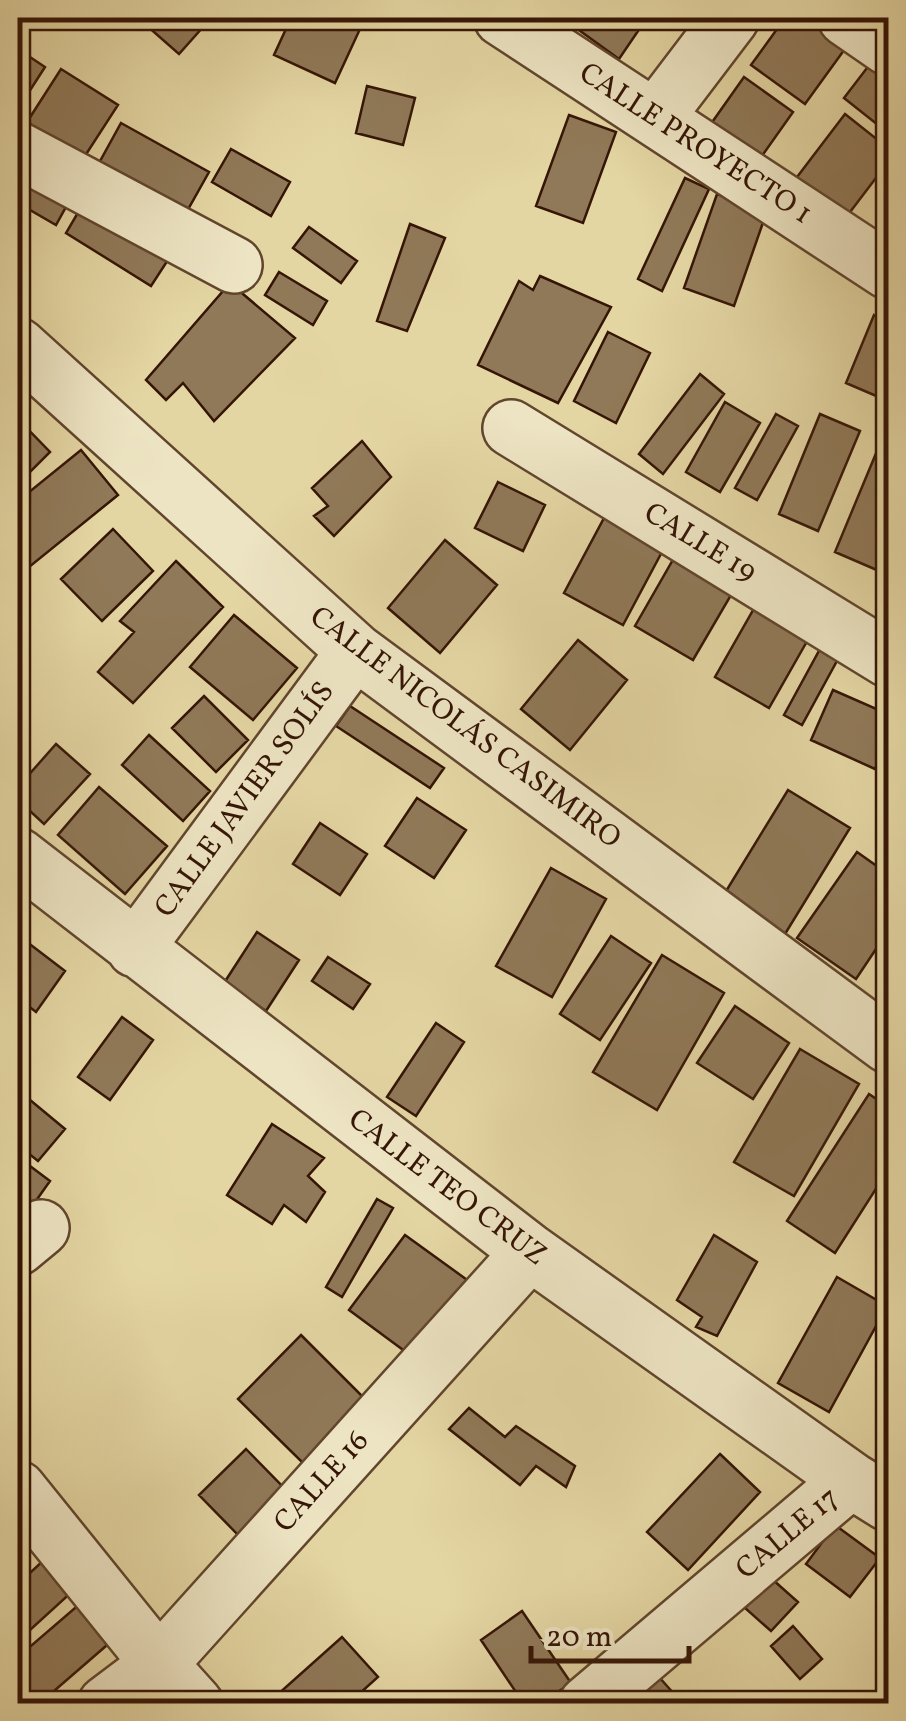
<svg xmlns="http://www.w3.org/2000/svg" width="906" height="1721" viewBox="0 0 906 1721" font-family="Vollkorn,serif">
  <rect width="100%" height="100%" fill="#e4d6a3"/>
  <filter id="stains"><feTurbulence type="fractalNoise" baseFrequency=".002" numOctaves="4"/><feColorMatrix values="0 0 0 0 .2 0 0 0 0 .09 0 0 0 0 .02 0 0 0 .5 -.17"/></filter>
  <radialGradient id="worn" r=".72"><stop offset=".6" stop-color="#630" stop-opacity="0"/><stop offset="1" stop-color="#630" stop-opacity=".3"/></radialGradient>
  <path fill="#907958" stroke="#351506" stroke-width="2.5" d="M138,18H211L179,54Z
    M291,18H334L360,29L335,83L274,55Z
    M567,18H619L638,31L619,59L565,20Z
    M785,18H832L855,35L805,104L751,65Z
    M18,49L45,67L18,109Z
    M880,51L888,58V133L844,98Z
    M61,69L118,105L83,159L27,122Z
    M744,77L793,112L757,163L708,128Z
    M367,86L415,98L403,145L356,133Z
    M845,114L888,148V162L844,220L794,181Z
    M569,115L616,132L583,223L536,206Z
    M121,123L209,172L186,213L99,163Z
    M231,149L290,182L271,216L212,182Z
    M18,152L78,185L56,225L18,203Z
    M685,178L709,189L662,291L638,279Z
    M90,192L177,246L151,286L66,233Z
    M717,194L767,211L734,306L684,288Z
    M410,224L445,238L407,331L377,321Z
    M309,227L357,261L341,283L293,248Z
    M279,272L327,301L313,325L265,295Z
    M540,276L611,307L558,403L478,365L519,281L533,290Z
    M230,283L295,338L214,421L183,383L166,400L146,380Z
    M874,315L888,322V401L846,383Z
    M608,332L650,353L616,423L574,401Z
    M700,374L724,394L663,474L639,454Z
    M725,402L760,423L720,492L686,472Z
    M776,414L798,426L757,500L735,488Z
    M820,414L860,431L818,531L779,514Z
    M18,419L50,452L18,484Z
    M362,441L391,477L334,536L314,516L328,506L312,488Z
    M81,450L118,495L18,576V501Z
    M877,451L888,456V568L886,574L835,552Z
    M498,482L545,505L523,551L475,528Z
    M612,503L671,535L623,625L564,593Z
    M113,529L153,571L102,621L61,579Z
    M445,540L497,585L440,653L388,608Z
    M682,544L741,578L693,660L635,626Z
    M176,561L223,607L133,703L98,672L134,632L120,621Z
    M756,605L810,636L769,708L715,677Z
    M234,615L297,668L253,720L190,667Z
    M578,640L627,680L570,750L521,709Z
    M820,649L838,659L802,725L784,715Z
    M833,690L888,714V738L875,769L811,740Z
    M204,696L248,740L216,772L172,728Z
    M350,706L444,768L430,788L336,726Z
    M149,735L210,791L183,821L122,765Z
    M56,744L90,774L44,824L18,800V787Z
    M99,787L167,846L125,894L58,835Z
    M788,790L850,828L785,934L723,896Z
    M417,798L466,830L434,878L385,846Z
    M320,823L367,854L340,895L293,864Z
    M857,852L888,874V931L856,979L797,938Z
    M551,868L606,899L552,997L496,966Z
    M257,932L299,960L266,1011L224,983Z
    M611,936L651,963L600,1040L560,1014Z
    M27,942L65,971L36,1012L18,998V955Z
    M662,955L724,993L657,1110L593,1072Z
    M328,957L370,984L353,1009L312,981Z
    M735,1006L789,1043L753,1099L697,1063Z
    M122,1017L153,1040L110,1100L78,1077Z
    M436,1023L464,1042L416,1116L387,1097Z
    M800,1049L859,1084L794,1196L734,1162Z
    M18,1090L65,1129L38,1161L18,1145Z
    M869,1094L888,1107V1170L835,1253L787,1221Z
    M272,1124L324,1158L308,1176L325,1192L306,1222L284,1205L272,1224L227,1195Z
    M18,1157L50,1181L33,1205L18,1194Z
    M377,1199L393,1208L342,1297L326,1287Z
    M405,1235L470,1282L414,1358L349,1310Z
    M714,1235L757,1262L717,1336L696,1327L702,1317L677,1300Z
    M837,1277L887,1306L829,1412L778,1383Z
    M301,1335L371,1405L308,1468L238,1399Z
    M469,1408L505,1437L516,1426L575,1466L566,1487L536,1466L520,1485L449,1429Z
    M246,1449L289,1493L242,1539L199,1495Z
    M720,1454L760,1492L688,1570L647,1532Z
    M835,1525L880,1558L850,1597L806,1564Z
    M46,1558L75,1589L18,1641V1584Z
    M772,1579L798,1602L771,1631L745,1608Z
    M82,1602L114,1639L39,1704H18V1657Z
    M522,1611L571,1683L540,1704H524L481,1640Z
    M793,1626L822,1659L800,1679L771,1646Z
    M342,1637L378,1677L348,1704H267Z
    M659,1677L683,1704H629Z"/>
  <g fill="none" stroke-linecap="round" stroke-linejoin="round">
    <defs>
      <path id="minor" d="M502,18L888,271
        M846,18L888,47
        M655,118L731,18
        M18,150L234,265
        M18,346L355,651L888,1045
        M511,428L888,659
        M18,856L530,1252L851,1480L888,1503
        M135,949L355,651
        M18,1247L41,1228
        M18,1489L159,1664L195,1704
        M106,1704L159,1664L530,1252
        M587,1704L851,1480"/>
    </defs>
    <use href="#minor" stroke="#61452d" stroke-width="60"/>
    <use href="#minor" stroke="#ede4c3" stroke-width="55"/>
  </g>
  <g text-anchor="middle" dominant-baseline="central" stroke-width="8" stroke-linejoin="round" paint-order="stroke">
    <g font-size="30" fill="#351506" stroke="#ede4c3">
      <text transform="translate(695 144) rotate(33)">CALLE PROYECTO 1</text>
      <text transform="translate(700 543) rotate(31)">CALLE 19</text>
      <text transform="translate(465 728) rotate(37)">CALLE NICOLÁS CASIMIRO</text>
      <text transform="translate(245 800) rotate(-54)">CALLE JAVIER SOLÍS</text>
      <text transform="translate(447 1188) rotate(37)">CALLE TEO CRUZ</text>
      <text transform="translate(322 1482) rotate(-48)">CALLE 16</text>
      <text transform="translate(788 1534) rotate(-40)">CALLE 17</text>
    </g>
  </g>
  <rect width="906" height="1721" fill="none" stroke="#e4d6a3" stroke-width="60"/>
  <rect x="20" y="20" width="866" height="1681" fill="none" stroke="#351506" stroke-width="5"/>
  <rect x="30" y="30" width="846" height="1661" fill="none" stroke="#351506" stroke-width="2.5"/>
  <path d="M531 1646v15h158v-15" fill="none" stroke="#351506" stroke-width="5"/>
  <text x="546" y="1646" font-size="30" fill="#351506" stroke="#ede4c3" stroke-width="8" paint-order="stroke">20 m</text>
  <rect width="100%" height="100%" filter="url(#stains)"/>
  <rect width="100%" height="100%" fill="url(#worn)"/>
</svg>
